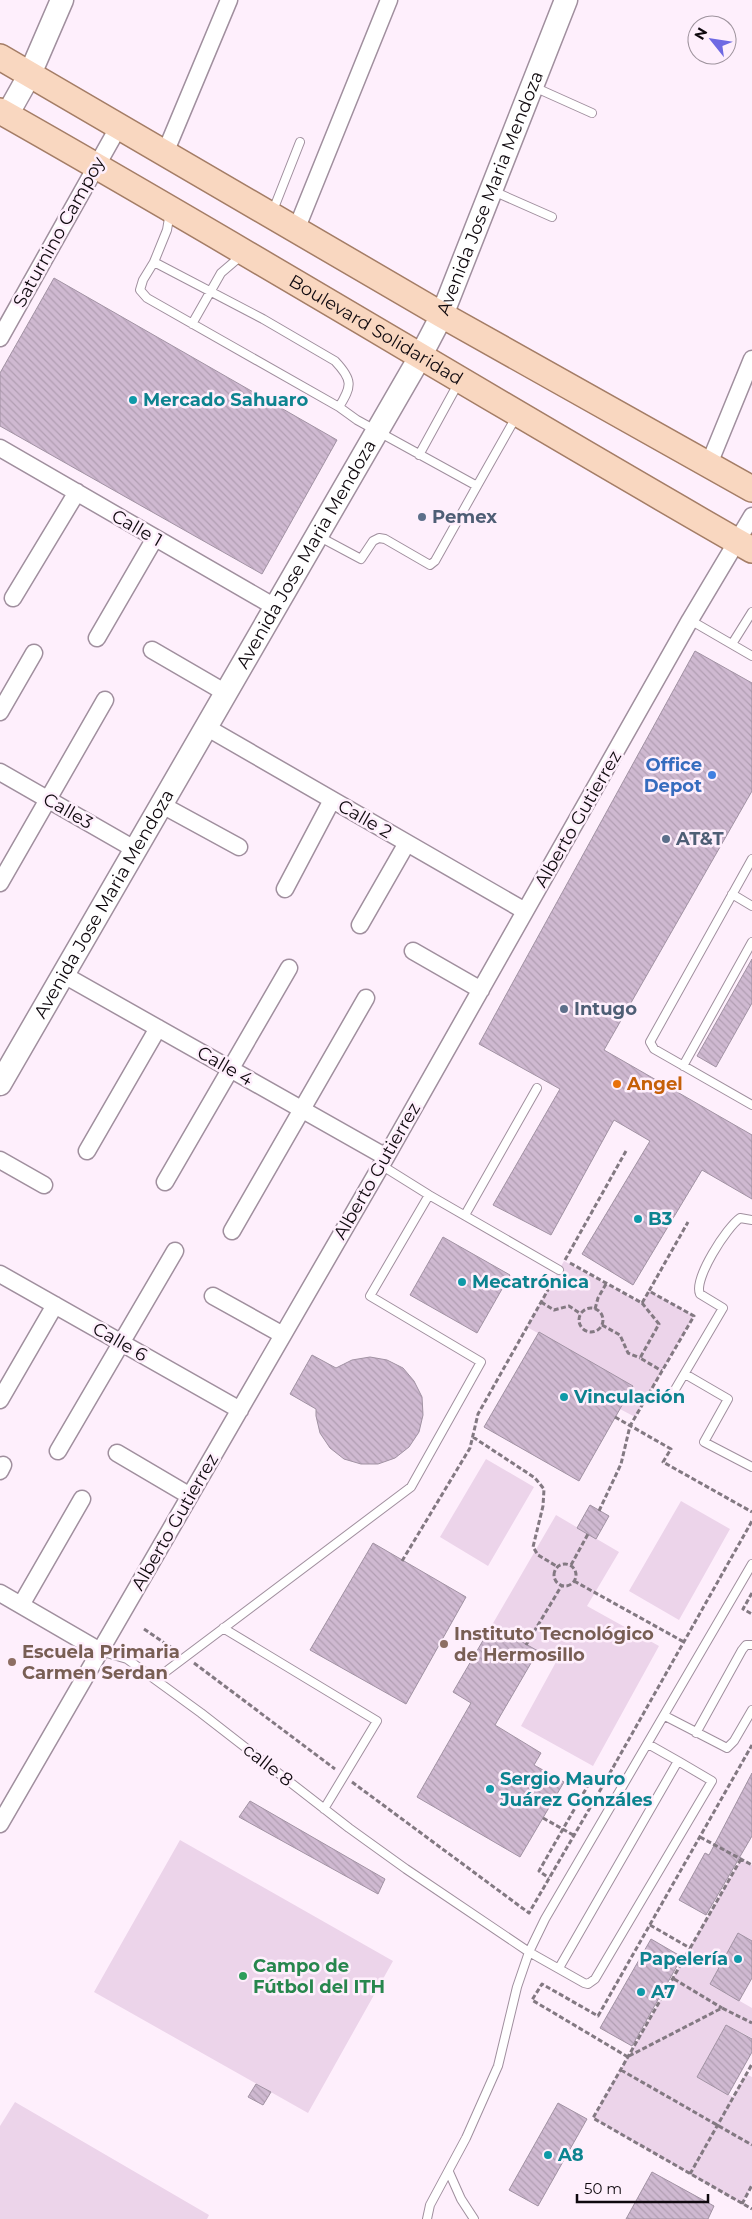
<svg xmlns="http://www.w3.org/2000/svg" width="752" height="2219" viewBox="0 0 752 2219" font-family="Montserrat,sans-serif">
  <defs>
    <pattern id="building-back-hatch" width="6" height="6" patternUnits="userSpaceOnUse" patternTransform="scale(1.25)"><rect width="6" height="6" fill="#cfb9d1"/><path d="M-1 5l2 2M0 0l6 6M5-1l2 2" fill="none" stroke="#b19eb2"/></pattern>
  </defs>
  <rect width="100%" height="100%" fill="#feeffc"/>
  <path fill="#ecd4ea" d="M564,1261L641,1303L649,1291L694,1316L635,1417L620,1409L633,1386L527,1327Z
    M486,1459L534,1487L488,1566L440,1537Z
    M681,1501L730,1529L679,1620L629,1591Z
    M556,1515L619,1552L587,1606L659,1646L593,1766L521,1726L556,1662L492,1625Z
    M180,1840L393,1961L308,2113L94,1992Z
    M741,1859L752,1865V1941L738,1934L710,1984L752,2008V2038L726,2025L697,2077L733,2097L746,2074L752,2077V2185L742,2204L593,2118Z
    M15,2102L209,2215L207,2219H0V2126Z"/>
  <path fill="url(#building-back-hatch)" stroke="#a192a3" d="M54,278L337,440L262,574L0,426V373Z
    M695,651L752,683V791L604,1050L752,1135V1199L702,1170L633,1285L582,1254L650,1141L614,1120L551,1235L493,1205L560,1089L479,1044Z
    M752,959V1003L716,1067L697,1056Z
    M443,1237L510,1275L477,1333L410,1295Z
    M539,1332L633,1386L579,1481L484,1427Z
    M312,1355L336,1368L352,1360L370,1357L387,1360L403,1368L414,1381L422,1397L423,1415L419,1432L409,1447L395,1458L378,1464H361L344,1459L330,1448L320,1433L316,1416V1409L290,1394Z
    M590,1505L609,1516L596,1539L577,1528Z
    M373,1543L466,1597L406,1704L310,1650Z
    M492,1625L538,1651L495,1725L541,1753L534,1765L564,1782L520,1857L417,1797L471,1703L453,1692Z
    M752,1773V1836L706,1915L679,1900L705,1853L709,1855Z
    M250,1801L385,1879L378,1894L239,1817Z
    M738,1933L752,1941V1978L739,2001L710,1984Z
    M651,1939L682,1957L632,2046L600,2028Z
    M726,2025L752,2039V2052L728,2095L697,2077Z
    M256,2084L271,2092L263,2105L248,2097Z
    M558,2103L587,2119L538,2206L509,2190Z
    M652,2172L714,2206L708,2219H626Z"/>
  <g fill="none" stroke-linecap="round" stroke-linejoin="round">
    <defs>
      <path id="lane" d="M534,87L592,113
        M493,191L552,217
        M272,213L300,142
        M154,262L167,230L170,212
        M192,324L221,273L242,255
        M339,407C352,386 353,380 335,361L263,319L154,262L143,280L140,290L147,298L339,407L357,420L477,486L516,417
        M419,455L459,382
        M318,536L361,559L373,541L379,538L385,539L430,565L435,561L477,486
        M690,620L752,656
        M732,644L752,612
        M752,859L650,1042L654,1049L752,1105
        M732,894L752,906
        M683,1066L752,942
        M381,1165L429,1195L559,1270
        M465,1215L537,1088
        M685,1374L728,1399L704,1442L752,1467
        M673,1393L723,1308L700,1294C693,1279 727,1227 740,1218L752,1220
        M223,1628L377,1721L324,1809
        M100,1651L127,1659L201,1713L349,1828L406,1869L529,1952L584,1983L588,1984L595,1979L712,1781L678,1761L559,1968
        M156,1679L411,1487L481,1362L370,1296L429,1195
        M665,1716L727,1748L734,1741L752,1710
        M696,1733L742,1650L746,1645H752
        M648,1744L678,1761
        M449,2172L461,2199L474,2219
        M427,2219L430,2205L466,2138L498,2066L517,1987L529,1952L545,1919L752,1564"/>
      <path id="street" d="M165,153L229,0
        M296,230L389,0
        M0,338L119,126
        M0,448L275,607
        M709,464L752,359
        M13,598L77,492
        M97,638L155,538
        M152,650L226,693
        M0,712L34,653
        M206,727L525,911
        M0,772L136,850
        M162,805L239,847
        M0,883L105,700
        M285,889L332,800
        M360,925L407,843
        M413,951L481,990
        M64,975L386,1157
        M87,1151L158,1028
        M0,1160L44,1185
        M165,1182L289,968
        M232,1231L366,998
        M0,1274L240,1410
        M213,1296L283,1335
        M0,1400L55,1305
        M58,1451L175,1251
        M117,1453L190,1496
        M0,1471L3,1465
        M0,1593L100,1651
        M21,1605L82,1499
        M0,1824L386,1157L690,620L752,516"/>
      <g id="secondary">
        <path d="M7,115L30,74L62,0"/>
        <path id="s1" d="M0,1084L420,357L442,315L566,0"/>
      </g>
      <g id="primary">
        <path d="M0,57L442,315L752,489"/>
        <path id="s2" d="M0,111C253,254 500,406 752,550"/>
      </g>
    </defs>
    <use href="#lane" stroke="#a08f9e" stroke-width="10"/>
    <use href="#street" stroke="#a08f9e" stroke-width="19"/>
    <use href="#secondary" stroke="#a08f9e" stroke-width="25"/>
    <use href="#primary" stroke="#a47d66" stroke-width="28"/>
    <path stroke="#837982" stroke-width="3" stroke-dasharray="5 2.5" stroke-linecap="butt" d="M565,1260L626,1151
      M570,1263L642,1303L649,1291
      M541,1302L554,1310L569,1306L581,1314
      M642,1303L659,1324L640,1358L662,1371
      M579 1320a12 12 0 1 1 24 0a12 12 0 1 1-24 0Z
      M595,1309L598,1298L606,1284
      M602,1325L620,1335L628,1353L640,1358
      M615,1417L671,1449L663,1462L752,1512
      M473,1437L535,1478L544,1489L543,1506L533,1547L538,1555L558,1567
      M599,1511L621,1464L630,1426L694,1316L649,1291L688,1222
      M402,1561L470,1448L478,1414L553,1281
      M554 1575a11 11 0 1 1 22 0a11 11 0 1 1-22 0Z
      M571,1565L588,1534
      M574,1581L684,1642
      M752,1593L743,1609L752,1614
      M144,1629L175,1650
      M526,1645L562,1585
      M194,1663L335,1769
      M352,1782L529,1913L602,1787L591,1780L539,1871L549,1878
      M602,1787L752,1521
      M543,1818L575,1836
      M700,1837L752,1865
      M741,1859L593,2118L752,2209
      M650,1925L690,1948
      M674,1979L722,2008
      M629,2056L722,2008L752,2023
      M628,2057L532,2000L542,1984L598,2016L752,1745
      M621,2070L752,2145
      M690,2174L752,2064
      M742,2204L752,2185"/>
    <use href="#lane" stroke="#fff" stroke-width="8"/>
    <use href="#street" stroke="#fff" stroke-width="16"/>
    <use href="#secondary" stroke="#fff" stroke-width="22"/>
    <use href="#primary" stroke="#f9d7c0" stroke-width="25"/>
  </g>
  <g fill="#0f9aa8" stroke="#feeffc" stroke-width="2">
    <circle cx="133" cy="400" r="5"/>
    <circle cx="638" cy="1219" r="5"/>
    <circle cx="462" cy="1282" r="5"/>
    <circle cx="564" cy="1397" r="5"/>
    <circle cx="490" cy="1789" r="5"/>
    <circle cx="738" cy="1959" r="5"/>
    <circle cx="641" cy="1992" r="5"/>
    <circle cx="548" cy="2155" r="5"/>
  </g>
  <g fill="#5c6f8a" stroke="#feeffc" stroke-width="2">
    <circle cx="422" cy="517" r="5"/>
    <circle cx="666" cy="839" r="5"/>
    <circle cx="564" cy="1009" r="5"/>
  </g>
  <circle fill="#3f7fe0" stroke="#feeffc" stroke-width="2" cx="712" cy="775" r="5"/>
  <circle fill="#e8710a" stroke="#feeffc" stroke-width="2" cx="617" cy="1084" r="5"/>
  <g fill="#8d6e63" stroke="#feeffc" stroke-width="2">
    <circle cx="444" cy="1644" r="5"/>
    <circle cx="12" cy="1662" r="5"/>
  </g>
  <circle fill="#2e9e5b" stroke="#feeffc" stroke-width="2" cx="243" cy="1976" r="5"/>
  <g text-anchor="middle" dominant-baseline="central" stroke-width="5" stroke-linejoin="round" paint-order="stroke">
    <g font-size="18" fill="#0f090e" stroke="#feeffc">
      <text stroke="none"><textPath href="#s1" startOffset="1018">Avenida Jose Maria Mendoza</textPath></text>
      <text transform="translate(59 232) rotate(-61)">Saturnino Campoy</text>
      <text stroke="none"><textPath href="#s2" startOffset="435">Boulevard Solidaridad</textPath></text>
      <text transform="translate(137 528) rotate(30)">Calle 1</text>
      <text stroke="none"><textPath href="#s1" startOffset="612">Avenida Jose Maria Mendoza</textPath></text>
      <text transform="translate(68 811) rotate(30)">Calle3</text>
      <text transform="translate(365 819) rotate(30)">Calle 2</text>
      <text transform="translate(578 819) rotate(-60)">Alberto Gutierrez</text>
      <text stroke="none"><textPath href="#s1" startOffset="208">Avenida Jose Maria Mendoza</textPath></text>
      <text transform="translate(225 1066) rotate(30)">Calle 4</text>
      <text transform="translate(377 1171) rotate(-60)">Alberto Gutierrez</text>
      <text transform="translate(120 1342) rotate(30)">Calle 6</text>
      <text transform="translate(175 1522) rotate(-60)">Alberto Gutierrez</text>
      <text transform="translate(268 1765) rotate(38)">calle 8</text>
    </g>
    <g font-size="18" font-weight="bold" fill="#0d838f" stroke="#feeffc" text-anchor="start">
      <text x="143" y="400">Mercado Sahuaro</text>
      <text x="648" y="1219">B3</text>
      <text x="472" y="1282">Mecatrónica</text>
      <text x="574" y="1397">Vinculación</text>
      <text x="500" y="1779">Sergio Mauro<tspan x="500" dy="21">Juárez Gonzáles</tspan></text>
      <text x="728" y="1959" text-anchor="end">Papelería</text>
      <text x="651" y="1992">A7</text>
      <text x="558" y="2155">A8</text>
    </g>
    <g font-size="18" font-weight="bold" fill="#4e5e75" stroke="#feeffc" text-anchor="start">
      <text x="432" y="517">Pemex</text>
      <text x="676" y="839">AT&amp;T</text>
      <text x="574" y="1009">Intugo</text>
    </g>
    <g font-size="18" font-weight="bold" fill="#366cbe" stroke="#feeffc" text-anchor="end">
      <text x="702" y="765">Office<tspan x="702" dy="21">Depot</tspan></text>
    </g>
    <g font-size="18" font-weight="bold" fill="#c56008" stroke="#feeffc" text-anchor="start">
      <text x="627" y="1084">Angel</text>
    </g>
    <g font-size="18" font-weight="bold" fill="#785e54" stroke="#feeffc" text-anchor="start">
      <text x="454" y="1634">Instituto Tecnológico<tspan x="454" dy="21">de Hermosillo</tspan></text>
      <text x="22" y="1652">Escuela Primaria<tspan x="22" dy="21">Carmen Serdan</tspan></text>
    </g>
    <g font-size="18" font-weight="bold" fill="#27864d" stroke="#feeffc" text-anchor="start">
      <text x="253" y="1966">Campo de<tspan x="253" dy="21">Fútbol del ITH</tspan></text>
    </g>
  </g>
  <g transform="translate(712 40) rotate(300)"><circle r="24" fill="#feeffc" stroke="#9e939d"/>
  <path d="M0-4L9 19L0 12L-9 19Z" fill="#6e69e3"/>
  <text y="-8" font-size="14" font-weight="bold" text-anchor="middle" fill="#0f090e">N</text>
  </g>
  <path d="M577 2194v8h131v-8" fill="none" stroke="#0f090e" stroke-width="2.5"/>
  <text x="584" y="2194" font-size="15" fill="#0f090e" stroke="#feeffc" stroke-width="4" paint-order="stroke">50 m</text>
</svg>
